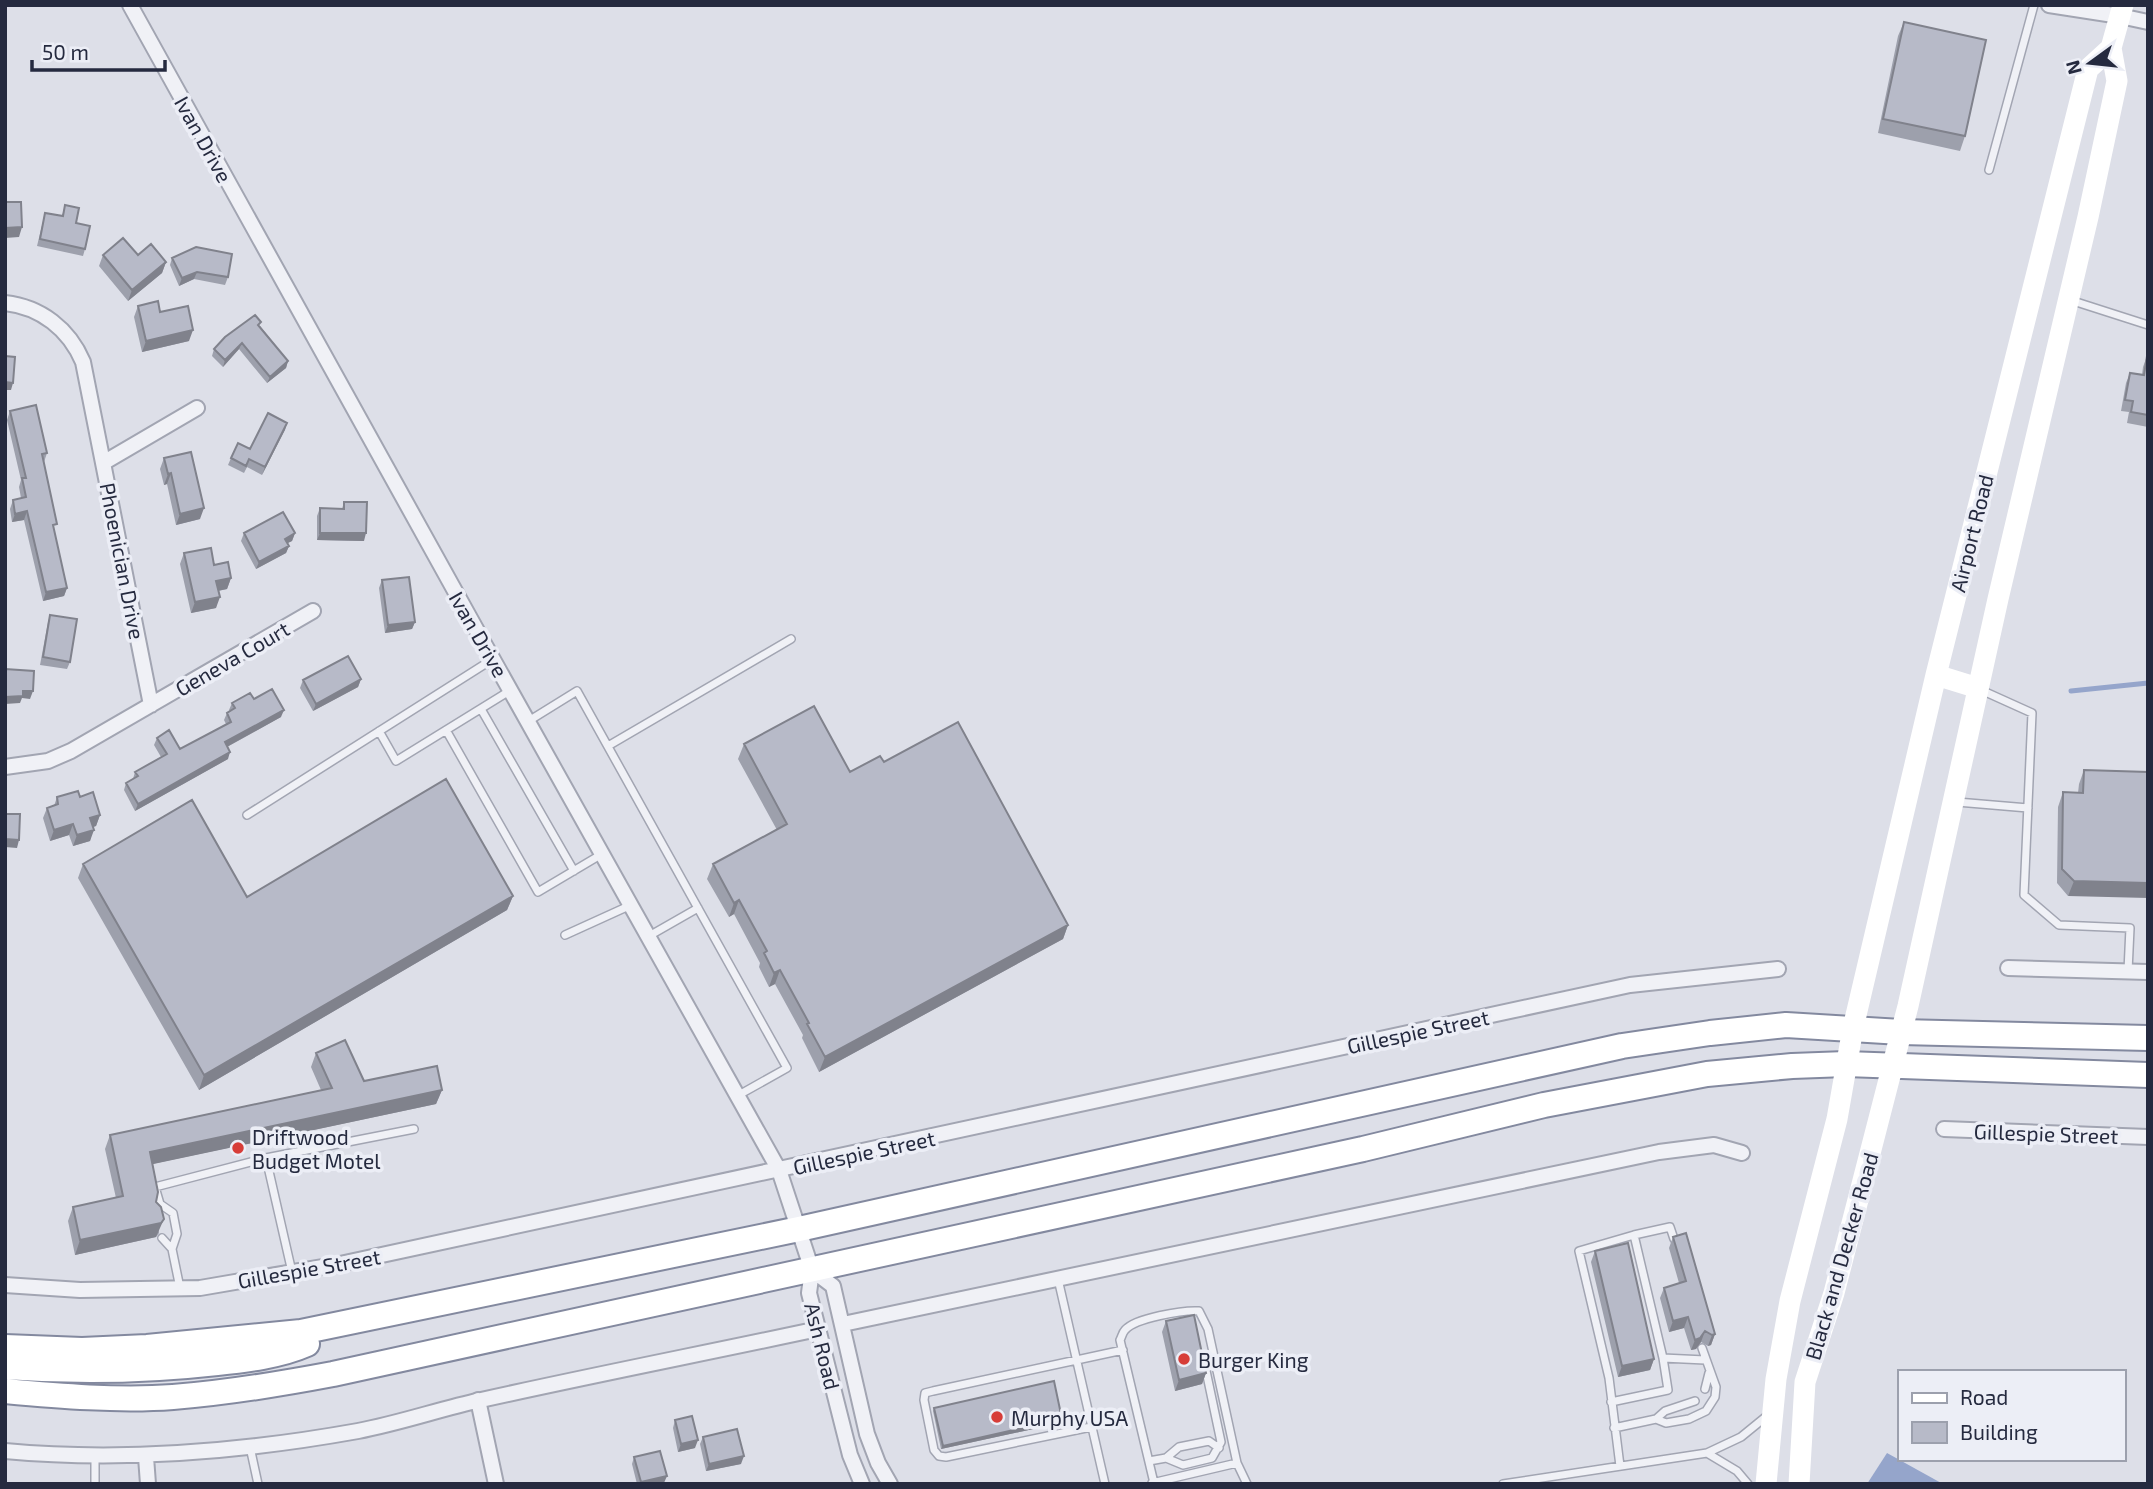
<svg xmlns="http://www.w3.org/2000/svg" width="2153" height="1489" viewBox="0 0 2153 1489" font-family="'Exo 2',sans-serif">
  <rect width="100%" height="100%" fill="#dddfe8"/>
  <path fill="#95a5cb" d="M1887,1453L1943,1484H1867Z"/>
  <g fill="none" stroke-linecap="round" stroke-linejoin="round">
    <path stroke="#95a5cb" stroke-width="5" d="M2071,691L2148,683"/>
    <defs>
      <path id="service" d="M1989,170L2034,5
        M2070,300L2148,325
        M1981,690L2032,713L2024,895L2059,925L2130,928L2128,971
        M481,709L574,871
        M527,722L577,691L787,1068L737,1096
        M446,730L538,892L602,854
        M379,731L396,761L511,690
        M608,746L791,639
        M1957,802L2028,808
        M247,815L493,659
        M565,935L631,905
        M649,936L698,908
        M160,1204L173,1213L177,1234L172,1249
        M157,1214L160,1204L155,1187L266,1158
        M1634,1235L1670,1227L1674,1239
        M162,1238L172,1249L180,1288
        M292,1272L266,1158L414,1129
        M1058,1279L1105,1484
        M1663,1358L1705,1360
        M1705,1389L1709,1373
        M1611,1402L1668,1390L1663,1358L1634,1235L1579,1251L1609,1378L1620,1466
        M1656,1419L1665,1411L1695,1401
        M1091,1427L946,1457L939,1456L934,1450L924,1400L925,1393L933,1391L1123,1350
        M1614,1428L1656,1419L1666,1423L1689,1419L1706,1411L1715,1397L1716,1387L1702,1348
        M250,1447L258,1484
        M1707,1453L1737,1471L1748,1484
        M95,1456V1484
        M1166,1458L1179,1447L1209,1441L1219,1448
        M1149,1461L1166,1458L1183,1465L1212,1458L1221,1442L1205,1366
        M1152,1483L1237,1463
        M1154,1483L1120,1340C1122,1337 1122,1333 1125,1330C1135,1318 1183,1310 1199,1311L1208,1329L1237,1463L1247,1484
        M1503,1484L1707,1453L1741,1437L1768,1415"/>
      <path id="minor" d="M130,5L486,647L779,1170L812,1270L809,1293L850,1455L862,1484
        M2049,5L2120,16L2148,22
        M5,303C41,307 69,329 83,362L151,705
        M103,463L197,408
        M5,767L48,761L71,751L313,611
        M2008,968L2148,972
        M1944,1129L2148,1137
        M812,1270L833,1286L867,1434L878,1463L890,1484
        M5,1285L80,1290L200,1288L340,1264L1630,985L1778,969
        M843,1324L1659,1152L1714,1145L1742,1153
        M478,1400L496,1484
        M5,1451C124,1462 241,1452 358,1431C400,1423 440,1409 481,1400C593,1375 706,1353 818,1329
        M146,1457L148,1484"/>
      <path id="trunk" d="M5,1347L82,1350L147,1347L301,1332L799,1229L1622,1046L1710,1033L1786,1025L1901,1032L2148,1038
        M5,1367C76,1372 146,1371 217,1363C246,1360 280,1356 307,1344
        M5,1391C59,1396 119,1401 173,1397C227,1393 280,1384 333,1374L1363,1149L1544,1105L1707,1074L1792,1066L1846,1064L2148,1075"/>
    </defs>
    <use href="#service" stroke="#a2a5b2" stroke-width="10"/>
    <use href="#minor" stroke="#a2a5b2" stroke-width="18"/>
    <use href="#trunk" stroke="#83899f" stroke-width="28"/>
    <use href="#service" stroke="#f0f1f6" stroke-width="7"/>
    <use href="#minor" stroke="#f0f1f6" stroke-width="14"/>
    <path stroke="#fff" stroke-width="21" d="M1936,675L1978,688
      M1766,1484L1776,1379L1790,1301L1837,1119L1853,1028L1936,675L2088,69L2111,48
      M1799,1484L1805,1382L1834,1293L1908,1006L1998,599L2088,217L2117,81L2111,48L2123,5"/>
    <use href="#trunk" stroke="#fff" stroke-width="24"/>
  </g>
  <path fill="#9da0ac" d="M1904,22L1965,136L1960,151L1878,133L1898,36Z
    M65,205L76,223L85,249L83,256L37,246L45,213L62,216Z
    M103,255H138L166,262L162,273L128,301L99,266Z
    M172,258L228,277L225,285L194,279L179,286L170,265Z
    M138,306L160,312L189,341L142,352L134,317Z
    M260,326L288,361L286,368L267,383L239,349L223,367L212,356L214,349Z
    M2147,356H2148V427L2127,423L2129,412L2121,411L2126,383L2130,373L2142,375L2143,367Z
    M10,411L47,453L44,462L54,532L67,588L64,596L43,601L24,520L12,522L10,509L13,500L21,498L19,487L21,480L7,420Z
    M287,423L262,475L247,467L244,473L228,465L231,458L250,449Z
    M164,458L200,519L176,525L167,484L164,485L160,469Z
    M344,502L364,541L317,540V516L320,508L342,509Z
    M244,533H295L292,541L287,543L289,546L286,553L256,569L241,541Z
    M184,553L214,565L231,578L227,589L218,591L216,608L191,613L180,564Z
    M382,580L415,622L412,629L385,633L379,588Z
    M50,615L70,662L67,669L40,665L48,622Z
    M361,679L358,687L313,711L300,688L303,680Z
    M254,699L281,717L227,747L228,759L135,811L124,790L126,783L133,779L135,772L161,757L154,745L157,738L180,749L226,724L224,720L227,713L230,711L229,710L232,703Z
    M744,744L850,772L884,762L1068,925L1063,939L819,1072L802,1038L803,1035L775,984L769,987L759,967L760,963L734,914L729,917L707,879L713,864L777,830L738,759Z
    M2084,770L2148,772L2068,896L2057,883L2058,807L2063,792L2078,793L2079,784Z
    M57,797L100,815L96,826L93,827L90,841L73,846L69,835L50,841L43,818L47,808L54,806Z
    M83,864L247,897L513,896L507,910L199,1090L78,878Z
    M316,1053L364,1081L442,1090L436,1104L152,1164L159,1233L156,1237L75,1255L68,1221L73,1207L116,1198L105,1149L110,1135L321,1090L311,1067Z
    M1673,1237L1715,1334L1711,1345L1708,1346L1701,1342L1696,1349L1691,1350L1684,1328L1669,1332L1660,1298L1664,1288L1679,1283L1669,1248Z
    M1595,1251L1654,1359L1650,1370L1618,1377L1591,1262Z
    M1166,1321L1206,1373L1202,1384L1175,1391L1162,1332Z
    M934,1408L1062,1419L1061,1423L941,1449L933,1411Z
    M675,1420L695,1448L678,1452L673,1428Z
    M703,1437L741,1464L706,1471L700,1444Z
    M634,1457L664,1483L637,1484L632,1464Z"/>
  <path fill="#80828c" d="M22,227L19,237L5,238V228Z
    M166,262L162,273L128,301L132,290Z
    M197,272L194,279L179,286L182,278Z
    M193,330L189,341L142,352L146,341Z
    M242,343L239,349L223,367L225,360Z
    M288,361L286,368L267,383L270,377Z
    M5,382L13,383L11,390H5Z
    M287,423L285,430L262,475L265,467Z
    M171,473L167,484L164,485L168,474Z
    M204,508L200,519L176,525L180,514Z
    M27,511L24,520L12,522L15,514Z
    M295,533L292,541L282,546L285,539Z
    M320,533H366L364,541L317,540Z
    M289,546L286,553L256,569L259,562Z
    M231,578L227,589L212,592L216,581Z
    M67,588L64,596L43,601L46,592Z
    M220,597L216,608L191,613L195,602Z
    M415,622L412,629L385,633L388,625Z
    M361,679L358,687L313,711L316,704Z
    M23,691H33L30,699L22,698L20,703L5,704V697Z
    M284,710L281,717L223,749L225,742Z
    M230,752L228,759L135,811L138,804Z
    M100,815L96,826L87,829L90,818Z
    M73,824L69,835L50,841L54,830Z
    M94,830L90,841L73,846L77,835Z
    M5,839L19,840L17,848L5,847Z
    M2074,881L2148,883V898L2068,896Z
    M513,896L507,910L199,1090L204,1075Z
    M739,900L734,914L729,917L734,903Z
    M1068,925L1063,939L819,1072L825,1057Z
    M780,970L775,984L769,987L774,973Z
    M442,1090L436,1104L144,1166L150,1152Z
    M164,1219L156,1237L75,1255L80,1240Z
    M1688,1317L1684,1328L1669,1332L1673,1321Z
    M1705,1331L1701,1342L1696,1349L1691,1350L1695,1340Z
    M1715,1334L1711,1345L1708,1346L1712,1335Z
    M1654,1359L1650,1370L1618,1377L1622,1366Z
    M1206,1373L1202,1384L1175,1391L1179,1380Z
    M1062,1419L1061,1423L941,1449L943,1446Z
    M698,1440L695,1448L678,1452L681,1444Z
    M744,1456L741,1464L706,1471L709,1464Z
    M667,1476L664,1483L640,1484L641,1482Z"/>
  <path fill="#b7bac8" stroke="#80828c" stroke-width="2" d="M1904,22L1986,40L1965,136L1883,119Z
    M5,202H21L22,227L5,228Z
    M65,205L79,208L76,223L90,226L85,249L40,239L45,213L63,216Z
    M123,238L138,255L151,244L166,262L132,290L103,255Z
    M196,247L232,254L228,277L197,272L182,278L172,258Z
    M158,301L160,312L188,306L193,330L146,341L138,306Z
    M255,315L261,322L258,325L288,361L270,377L242,343L225,360L214,349L225,337Z
    M5,356L15,357L13,383L5,382Z
    M2147,356H2148V415L2131,412L2133,401L2125,400L2130,373L2144,375Z
    M36,405L47,453L42,454L57,524L53,525L67,588L46,592L27,511L15,514L13,500L26,497L22,478H26L10,411Z
    M268,413L287,423L265,467L249,459L246,466L231,458L238,443L250,449Z
    M191,452L204,508L180,514L171,473L168,474L164,458Z
    M344,502H367L366,533H320V508L344,509Z
    M283,512L295,533L285,539L289,546L259,562L244,533Z
    M211,548L214,565L228,562L231,578L216,581L220,597L195,602L184,553Z
    M409,577L415,622L388,625L382,580Z
    M50,615L77,619L70,662L43,657Z
    M348,656L361,679L316,704L303,680Z
    M5,669L34,671L33,691H23V696L5,697Z
    M272,689L284,710L225,742L230,752L138,804L126,783L138,776L135,772L167,754L157,738L169,730L180,749L231,722L227,713L235,708L232,703L250,693L254,699Z
    M814,706L850,772L880,756L884,762L958,722L1068,925L825,1057L807,1024L809,1023L780,970L774,973L764,953L767,951L739,900L734,903L713,864L787,824L744,744Z
    M2084,770L2148,772V883L2074,881L2062,869L2063,792L2083,793Z
    M446,779L513,896L204,1075L83,864L192,800L247,897Z
    M78,791L80,797L93,792L100,815L90,818L94,830L77,835L73,824L54,830L47,808L58,804L57,797Z
    M5,814H20L19,840L5,839Z
    M345,1040L364,1081L437,1066L442,1090L150,1152L158,1192L156,1202L161,1207L164,1219L161,1223L80,1240L73,1207L123,1196L110,1135L332,1088L316,1053Z
    M1686,1233L1715,1334L1712,1335L1705,1331L1700,1338L1695,1340L1688,1317L1673,1321L1664,1288L1686,1281L1673,1237Z
    M1628,1243L1654,1359L1622,1366L1595,1251Z
    M1194,1315L1206,1373L1179,1380L1166,1321Z
    M1054,1381L1062,1419L943,1446L934,1408Z
    M692,1416L698,1440L681,1444L675,1420Z
    M737,1429L744,1456L709,1464L703,1437Z
    M660,1451L667,1476L641,1482L634,1457Z"/>
  <g fill="#d73d38" stroke="#eceef6" stroke-width="2.5">
    <circle cx="238" cy="1148" r="7"/>
    <circle cx="1184" cy="1359" r="7"/>
    <circle cx="997" cy="1417" r="7"/>
  </g>
  <g text-anchor="middle" dominant-baseline="central" stroke-width="7" stroke-linejoin="round" paint-order="stroke">
    <g font-size="21" fill="#252a3f" stroke="#eceef6">
      <text transform="translate(204 139) rotate(61)">Ivan Drive</text>
      <text transform="translate(1971 533) rotate(-76)">Airport Road</text>
      <text transform="translate(123 561) rotate(79)">Phoenician Drive</text>
      <text transform="translate(479 634) rotate(60)">Ivan Drive</text>
      <text transform="translate(232 658) rotate(-30)">Geneva Court</text>
      <text transform="translate(1418 1031) rotate(-12)">Gillespie Street</text>
      <text transform="translate(2046 1133) rotate(2)">Gillespie Street</text>
      <text transform="translate(864 1152) rotate(-12)">Gillespie Street</text>
      <text transform="translate(1841 1256) rotate(-74)">Black and Decker Road</text>
      <text transform="translate(309 1268) rotate(-10)">Gillespie Street</text>
      <text transform="translate(823 1346) rotate(76)">Ash Road</text>
    </g>
    <g font-size="21" fill="#252a3f" stroke="#eceef6" text-anchor="start">
      <text x="252" y="1136">Driftwood<tspan x="252" dy="24">Budget Motel</tspan></text>
      <text x="1198" y="1359">Burger King</text>
      <text x="1011" y="1417">Murphy USA</text>
    </g>
  </g>
  <rect width="2153" height="1489" fill="none" stroke="#252a3f" stroke-width="14"/>
  <rect x="1898" y="1370" width="228" height="91" fill="#eceef6" stroke="#9ca0ad" stroke-width="2"/>
  <rect x="1912" y="1393" width="35" height="10" fill="#ffffff" stroke="#9ca0ad" stroke-width="2"/>
  <text x="1960" y="1405" font-size="21" fill="#252a3f">Road</text>
  <rect x="1912" y="1422" width="35" height="21" fill="#b7bac8" stroke="#9ca0ad" stroke-width="2"/>
  <text x="1960" y="1440" font-size="21" fill="#252a3f">Building</text>
  <g transform="translate(2090 63) rotate(255)" stroke="#eceef6" stroke-width="5" paint-order="stroke">
  <path d="M0-5L12 26L0 18L-12 26Z" fill="#252a3f"/>
  <text y="-10" font-size="19" font-weight="bold" text-anchor="middle" fill="#252a3f">N</text>
  </g>
  <path d="M32 60v10h133v-10" fill="none" stroke="#252a3f" stroke-width="3.5"/>
  <text x="42" y="60" font-size="21" fill="#252a3f" stroke="#eceef6" stroke-width="5" paint-order="stroke">50 m</text>
</svg>
